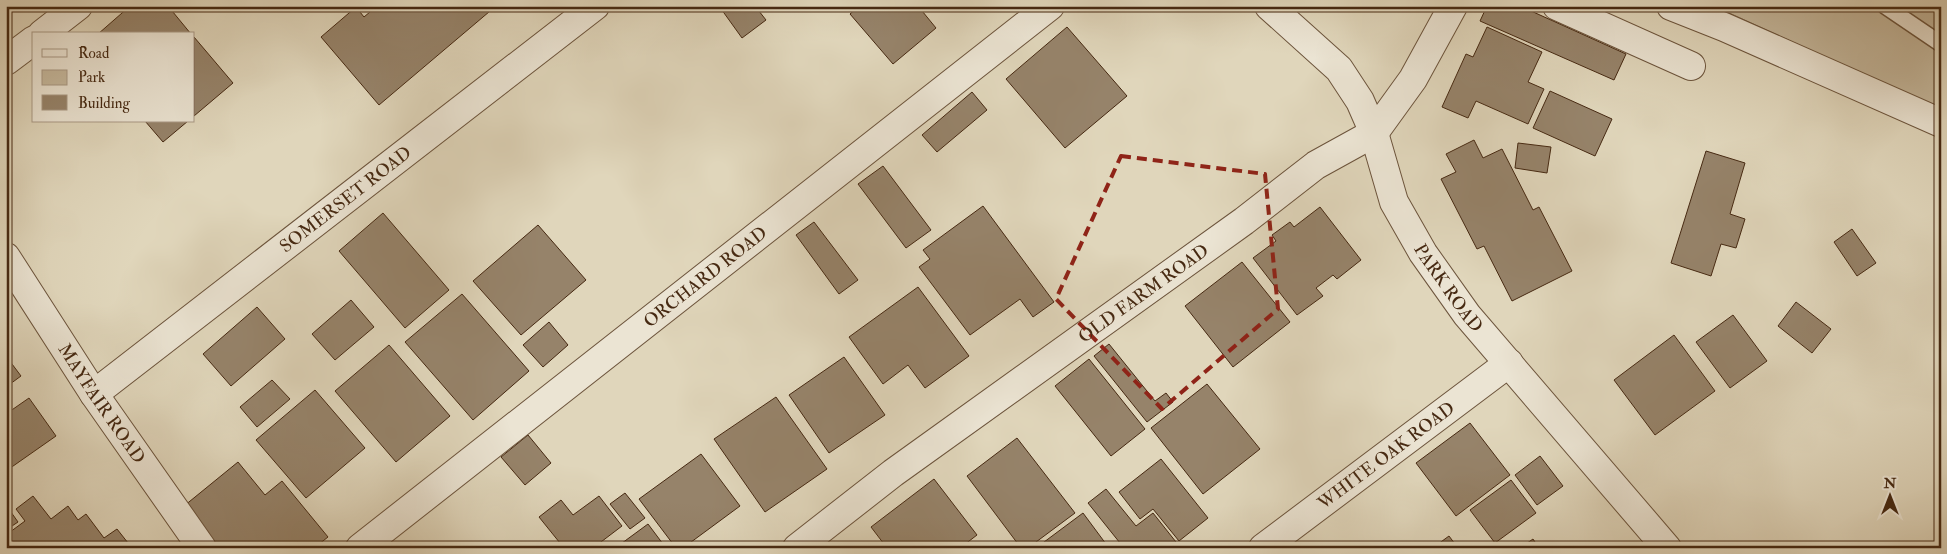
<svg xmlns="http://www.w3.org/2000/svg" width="1947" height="554" viewBox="0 0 1947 554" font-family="'IM FELL Double Pica',serif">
  <rect width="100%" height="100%" fill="#e0d6bb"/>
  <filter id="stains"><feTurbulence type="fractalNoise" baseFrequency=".004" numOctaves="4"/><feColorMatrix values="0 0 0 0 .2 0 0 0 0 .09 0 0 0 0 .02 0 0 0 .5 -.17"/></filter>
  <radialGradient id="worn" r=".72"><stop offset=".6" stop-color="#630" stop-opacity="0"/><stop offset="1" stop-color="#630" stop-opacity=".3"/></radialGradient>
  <path fill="#c6b99e" stroke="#867158" d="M1714,6H1941V110Z"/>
  <path fill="#96836a" stroke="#462912" d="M130,6H168L191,34H98Z
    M377,6H496L379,105L321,37L356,7L364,17Z
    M719,6H755L766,20L742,38Z
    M859,6H918L936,28L893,64L850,14Z
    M1487,6H1520L1626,54L1614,80L1480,21Z
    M1067,27L1127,96L1065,148L1006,79Z
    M1487,27L1542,52L1528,82L1544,89L1528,124L1476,101L1468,118L1442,107L1466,54L1473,57Z
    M194,37L233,83L194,116Z
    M1550,91L1612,119L1595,156L1533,128Z
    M972,92L987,110L937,152L922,135Z
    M145,121H188L163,142Z
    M1474,140L1483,158L1502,149L1533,210L1539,207L1572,271L1512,301L1484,246L1477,249L1441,179L1456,172L1446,154Z
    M1518,143L1551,147L1547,173L1515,168Z
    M1706,151L1745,163L1730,214L1745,219L1736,248L1721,244L1711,276L1671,263Z
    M883,166L931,230L906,248L858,184Z
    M983,206L1054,302L1033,317L1020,299L970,335L919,267L930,259L923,250Z
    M1320,207L1361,260L1337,279L1333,275L1316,288L1323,296L1297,315L1253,258L1276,241L1272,235L1290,222L1294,227Z
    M383,213L449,290L405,328L339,251Z
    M814,222L858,280L839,294L796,235Z
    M538,225L586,280L521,335L473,281Z
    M1852,229L1876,263L1857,276L1834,242Z
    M1242,262L1290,322L1233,367L1185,306Z
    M918,287L969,356L925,388L908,365L883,384L849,337Z
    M462,294L529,371L473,420L405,342Z
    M351,300L374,327L335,360L312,334Z
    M1796,302L1831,329L1812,353L1778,326Z
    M257,307L285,339L231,386L203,354Z
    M1733,315L1767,361L1730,388L1696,342Z
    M549,322L568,345L543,367L523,345Z
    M1674,335L1715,391L1655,435L1614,380Z
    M1109,344L1155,401L1166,393L1173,402L1147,422L1094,356Z
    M389,345L450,416L396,462L335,391Z
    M6,356L21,376L6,387Z
    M844,357L885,415L829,453L789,395Z
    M1089,359L1145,429L1111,456L1055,386Z
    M272,380L290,399L257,427L240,407Z
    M1207,384L1260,449L1203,494L1151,428Z
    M315,390L365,448L306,498L256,440Z
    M776,397L827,469L765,512L714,439Z
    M29,398L56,436L6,471V414Z
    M1470,423L1510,475L1456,516L1416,463Z
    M528,435L551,463L525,485L501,457Z
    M1017,438L1075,513L1028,548H1021L967,476Z
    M701,454L740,506L683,548H676L639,499Z
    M1540,456L1563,486L1537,505L1515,475Z
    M1161,459L1208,518L1179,541L1153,509L1140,519L1119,492Z
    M238,462L265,495L282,481L328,537L314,548H303L298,542L291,548H218L184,506Z
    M934,479L977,535L960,548H887L871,527Z
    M1511,480L1536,513L1495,543L1470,510Z
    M1106,489L1136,526L1153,513L1176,542L1168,548H1124L1088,503Z
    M625,493L645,518L630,529L610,504Z
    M33,496L51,519L68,506L78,520L86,514L104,538L117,529L132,548H6V535L25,521L16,509Z
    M599,496L622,526L593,548H564L539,517L561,500L573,515Z
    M6,505L18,522L6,530Z
    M1083,513L1109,548H1036Z
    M648,524L666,548H619L618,546Z
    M1449,536L1458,548H1435L1434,547Z
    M1533,539L1539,548H1520Z"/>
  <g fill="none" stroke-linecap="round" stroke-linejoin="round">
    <defs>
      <path id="lane" d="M1885,6L1941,44"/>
      <g id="street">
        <path id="s1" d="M1269,6L1339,69L1360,101L1374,133L1394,202L1423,253L1467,315L1667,548"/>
        <path d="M1557,6L1691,66"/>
        <path d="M1671,6L1724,27L1941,123"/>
        <path d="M42,34L78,6"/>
        <path d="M6,61L34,40"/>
        <path id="s2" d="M6,257L94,394L202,548"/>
        <path id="s3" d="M94,394L595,6"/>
        <path id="s4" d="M360,548L1050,6"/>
        <path id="s5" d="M797,548L893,473L1244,221L1316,165L1374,133L1413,79L1453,6"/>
        <path id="s6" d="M1263,548L1509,363"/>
      </g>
    </defs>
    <use href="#lane" stroke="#6c543c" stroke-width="18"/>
    <use href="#street" stroke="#6c543c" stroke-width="30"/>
    <use href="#lane" stroke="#ebe4d3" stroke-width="15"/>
    <use href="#street" stroke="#ebe4d3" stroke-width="28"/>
  </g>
  <path fill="none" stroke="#8f2418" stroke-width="4" stroke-dasharray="10 6" stroke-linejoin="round" d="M1121,156L1265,174L1278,309L1162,409L1056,299Z"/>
  <g text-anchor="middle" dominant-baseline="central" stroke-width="4" stroke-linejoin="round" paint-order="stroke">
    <g font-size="18" fill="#462912" stroke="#ebe4d3">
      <text stroke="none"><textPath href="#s3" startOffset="318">SOMERSET ROAD</textPath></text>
      <text stroke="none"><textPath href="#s4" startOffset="439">ORCHARD ROAD</textPath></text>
      <text stroke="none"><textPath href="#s1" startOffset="341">PARK ROAD</textPath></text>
      <text stroke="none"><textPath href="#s5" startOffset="430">OLD FARM ROAD</textPath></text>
      <text stroke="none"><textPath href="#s2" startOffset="175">MAYFAIR ROAD</textPath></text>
      <text stroke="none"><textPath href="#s6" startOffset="154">WHITE OAK ROAD</textPath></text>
    </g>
  </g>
  <rect width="1947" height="554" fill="none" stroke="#e0d6bb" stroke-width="25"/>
  <rect x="8" y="8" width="1932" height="539" fill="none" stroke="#462912" stroke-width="2.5"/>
  <rect x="12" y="12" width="1922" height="529" fill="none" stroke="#462912"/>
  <rect x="32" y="32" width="162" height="90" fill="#ebe4d3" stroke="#a99986"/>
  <rect x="42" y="49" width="25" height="8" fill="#ebe4d3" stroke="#a99986"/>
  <text x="78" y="58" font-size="15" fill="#462912">Road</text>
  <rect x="42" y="70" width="25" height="15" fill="#c6b99e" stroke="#a99986"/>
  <text x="78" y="82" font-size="15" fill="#462912">Park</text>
  <rect x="42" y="95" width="25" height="15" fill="#96836a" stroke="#a99986"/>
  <text x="78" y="108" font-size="15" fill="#462912">Building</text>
  <g transform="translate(1890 496)" stroke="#ebe4d3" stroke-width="4" paint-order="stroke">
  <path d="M0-4L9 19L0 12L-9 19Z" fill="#462912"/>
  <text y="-8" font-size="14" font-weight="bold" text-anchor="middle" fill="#462912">N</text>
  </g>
  <rect width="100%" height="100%" filter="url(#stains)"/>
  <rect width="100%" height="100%" fill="url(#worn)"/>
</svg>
